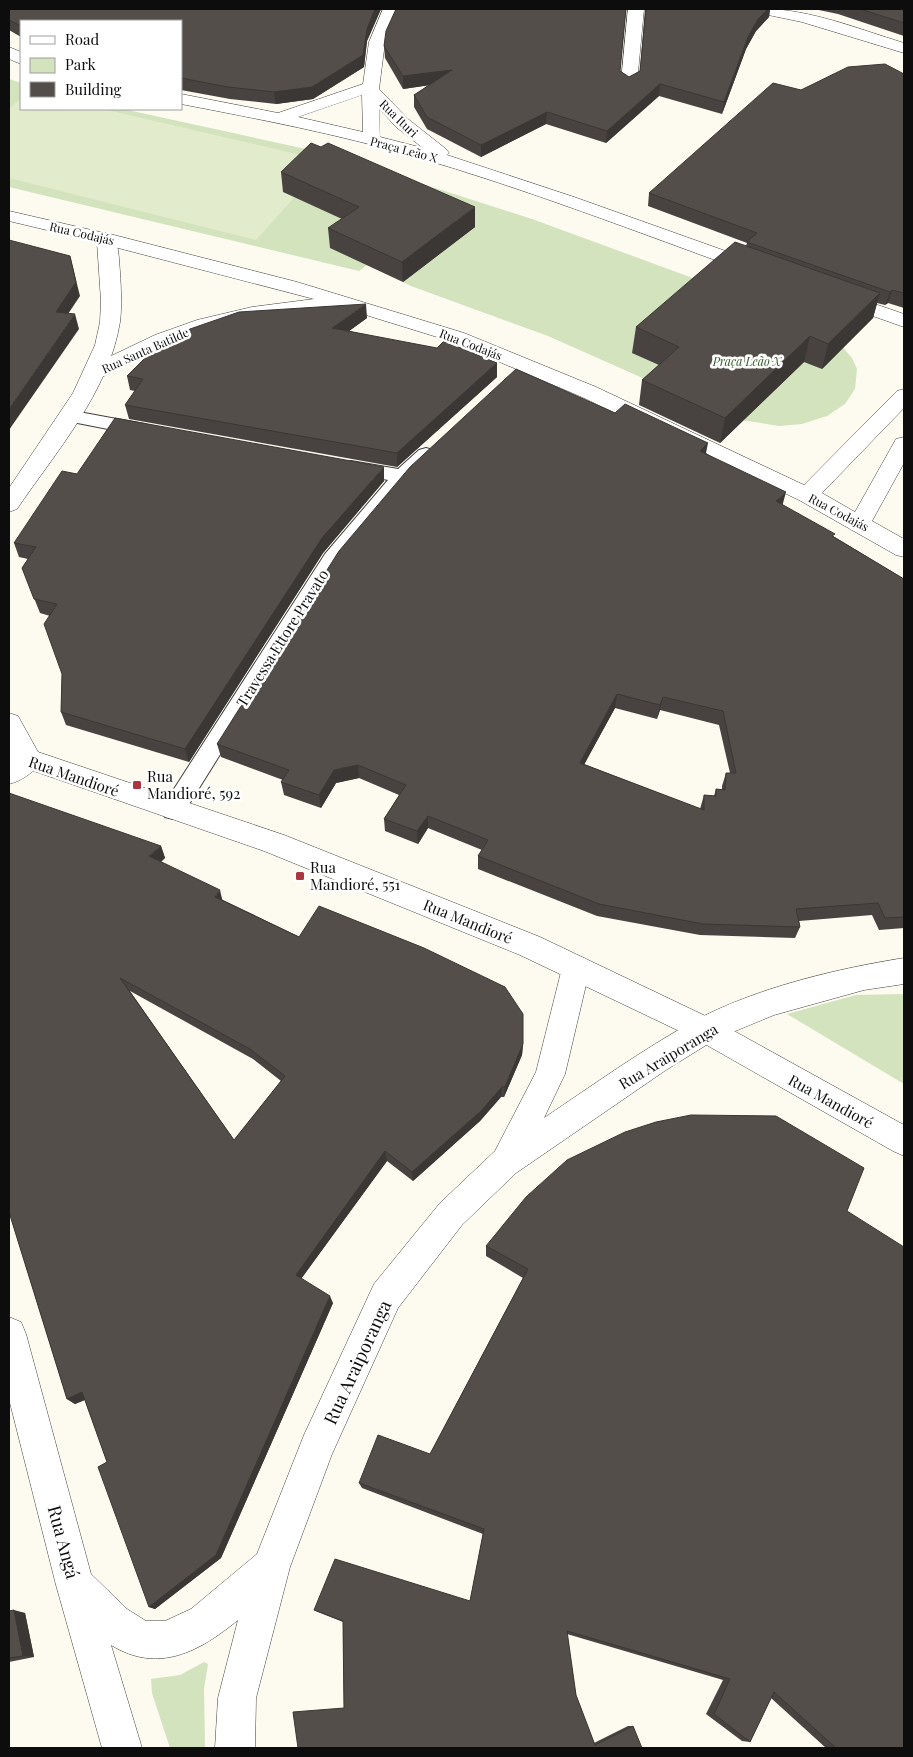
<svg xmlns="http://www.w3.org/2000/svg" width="913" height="1757" viewBox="0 0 913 1757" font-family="'Playfair Display',serif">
  <rect width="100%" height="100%" fill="#fdfaef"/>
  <path fill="#d2e3bd" d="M9,79L21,83V109H123L324,153L373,168L532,219L769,306L839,343L852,358L857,369L855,389L845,404L827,416L802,424L779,426L735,419L548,336L411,286L367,265L359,271L9,187Z
    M904,994V1084L787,1014L856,995Z
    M204,1662L208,1664L204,1689L205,1748H170L152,1693L151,1679L180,1675Z"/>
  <path fill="#e2eccd" d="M21,98V109H103L327,161L256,240L9,178V109Z"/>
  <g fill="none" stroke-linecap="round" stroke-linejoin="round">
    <defs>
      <path id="service" d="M68,410L144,424L150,426L153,430L150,434L144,436L62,420L59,416L62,412Z
        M426,448L433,450L435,454L433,458L409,480L339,564L181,817L173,819L165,817L162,810L165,803L325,554L388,480L344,471L342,467L344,463L351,461L398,469L419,450Z"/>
      <path id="minor" d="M383,9H399L385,42L379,89L408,119L446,149L449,153L447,155L574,197L762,264L764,268L762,272H748C637,232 527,189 413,156C337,134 259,119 181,104V94L278,113L363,84L369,42ZM362,95L363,132L298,117ZM379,108L396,127L423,148L380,137Z
        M628,9H644L637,83L629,88L621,83Z
        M751,9C803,6 855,28 904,43V53L802,22L754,12Z
        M9,47L21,52V64L9,59Z
        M106,233L297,282L464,333L596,387L804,485L897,391L904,389V408L822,493L855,512L896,439L904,437V463L872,521L904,539V557L896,555L799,500L582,397L450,341L340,307L252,319L211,328L169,344L102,377L95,378L88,377L85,372L88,367L155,335L197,320L252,307L314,299L99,243L97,239L99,235Z
        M840,292L904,314V327L833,302L830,298L833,294Z
        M29,749L38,752L42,759C36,771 22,781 9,784V760L20,752Z
        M576,955L586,959L590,968L565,1074L544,1118C593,1085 642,1050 694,1021C756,988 835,969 904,958V984L864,990L774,1015L716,1039L666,1070L516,1173L462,1225L398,1308L332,1454L290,1567L256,1698L255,1748H215L218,1698L238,1620C199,1652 158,1674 111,1645L142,1748H102L56,1585L9,1399V1317L21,1322L26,1334L91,1574L127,1609L146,1621H165L191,1609L257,1554L304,1435L374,1284L440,1203L495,1151L536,1072L562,968L566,959Z"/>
      <path id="tertiary" d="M9,211L113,235C119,244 119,261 120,272C121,289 122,306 120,322C109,392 55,453 17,509L9,512V488L73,393L95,345L100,322L101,301L97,242L9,221Z
        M9,713L18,716L38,752L284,835L540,937L716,1021L904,1125V1156L893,1151L696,1039L520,955L264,851L28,769L9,766Z"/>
    </defs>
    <use href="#service" stroke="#404040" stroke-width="2"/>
    <use href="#minor" stroke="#404040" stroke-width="1"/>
    <use href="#tertiary" stroke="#404040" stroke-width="1"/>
    <use href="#service" fill="#fff" fill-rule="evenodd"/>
    <use href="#minor" fill="#fff" fill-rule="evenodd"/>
    <use href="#tertiary" fill="#fff" fill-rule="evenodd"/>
  </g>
  <path fill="#484340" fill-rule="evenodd" d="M9,9H381L367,41L364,67L313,99L276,104L230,99L181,90V21H21V37L9,30Z
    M396,9H627H626L620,71L629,77L640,71L645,9H770L769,17L756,31L746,49L722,114L659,96L606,143L546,124L481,157L427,129L414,107V95L429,85L403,89L385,58L384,46Z
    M814,9H904V36L838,14Z
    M904,74V308L888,303L885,305L877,303L873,318L822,369L804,362L720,443L639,405L642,380L659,365L632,353L636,327L746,246L747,243L648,206L649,193L801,90Z
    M281,172L475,227L403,282L330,248L328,228L342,219L283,192Z
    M367,318L349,331L497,363V377L397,467L129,419L125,405L135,391L130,390L127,376Z
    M706,453L782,505L904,579V928L879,930L872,915L799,921L800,927L795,938L700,935L597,916L478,869V856L482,850L428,828L418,844L385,831L384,819L399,795L359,778L336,783L321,808L284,795L281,782L283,780L221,757L217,744ZM615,708L657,719L660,710L719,725L730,773H726L722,786V790L716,789L714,796L704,795L700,809L584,764Z
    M77,474L384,481L323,553L189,762L66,725L61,712L62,674L50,616L40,613L22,568L28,559L19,557L14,543Z
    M161,846L165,858L161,862L223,900L523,1044L522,1055L504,1097H501L480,1121L413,1181L387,1161L301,1279L333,1303L221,1558L155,1609L149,1607L107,1462L85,1400L75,1404L67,1399L9,1212ZM130,991L253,1059L281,1081L234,1140Z
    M847,1211L904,1748H826L771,1698L750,1742L742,1741L706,1714L723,1680L567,1634L576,1695L594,1743L628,1726H633L641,1747L298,1748L344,1708L343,1622L318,1612L314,1610L470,1601L483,1534L362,1488L359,1483L430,1454L523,1278L486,1256V1246Z
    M9,1611L25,1613L34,1657L9,1662Z"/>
  <path fill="#3b3734" d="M375,9H381L367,41L364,67L313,99L276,104L274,92Z
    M768,9H770L769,17L756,31L746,49L722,114L724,102L748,37L758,19Z
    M452,70V82L403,89V76Z
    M660,84L659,96L606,143L607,131Z
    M547,112L546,124L481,157V145Z
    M475,207V227L403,282L402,262Z
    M70,256L80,296L60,326L56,312Z
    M892,290L888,303L885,305L890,292Z
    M880,293L873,318L822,369L828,344Z
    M366,304L367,318L334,342L332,328Z
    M75,314L79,329L9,430V409Z
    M810,336L804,362L720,443L725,418Z
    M497,363V377L397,467V453Z
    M708,443L705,458L700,451Z
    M384,467V481L323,553L189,762L185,749L322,538Z
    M786,492L782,507L776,501Z
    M617,694L615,708L578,776L580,763Z
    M663,697L660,710L657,719L660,705Z
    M358,765L359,778L336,783L321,808L319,795L334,770Z
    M428,816V828L418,844L417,831Z
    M161,846L165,858L153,868L149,856Z
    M220,890L223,903L215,897Z
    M523,1044L522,1055L504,1097L505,1087Z
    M502,1087L501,1097L480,1121L413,1181L412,1172Z
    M385,1151L387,1161L298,1283L296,1275Z
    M330,1296L333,1303L221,1558L155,1609L149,1607Z
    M82,1392L89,1398L75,1404L67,1399Z
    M14,1610L25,1613L34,1657L23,1656Z"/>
  <path fill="#544e4b" stroke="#3b3734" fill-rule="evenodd" d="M9,9H375L367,29L363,55L312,87L274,92L228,87L181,78V21H21V26L9,20Z
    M396,9H626L620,71L629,77L640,71L646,9H768L758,19L748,37L724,102L660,84L607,131L547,112L481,145L427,117L414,95L452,70L403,76L384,46L386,31Z
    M860,9H904V23Z
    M885,64L904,74V293L892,290L890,292L747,242L757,233L649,193L773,83L801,90L848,67Z
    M311,143L321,147L328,143L475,207L402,262L328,228L359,207L281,172Z
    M9,240L70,256L76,282L56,312L75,314L9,409Z
    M735,242L880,293L828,344L810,336L725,418L642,380L679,347L636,327Z
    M366,304L332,328L437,348L444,341L497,363L397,453L125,405L143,379L127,376L151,352L190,329L239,312Z
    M516,369L615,413L625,404L708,443L700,451L786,492L776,501L835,534L832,536L904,579V917L885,918L878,903L796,909L800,927L703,924L599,904L478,856L488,840L428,816L417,831L384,819L406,785L358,765L334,770L319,795L281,782L289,770L217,744L339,551L410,467ZM617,694L660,705L663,697L723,711L736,773H726L725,790L716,789V796L704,795V810L580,763Z
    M115,418L384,467L322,538L185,749L61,712L62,674L44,624L57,604L34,599L22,568L36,547L14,543L62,471L77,474Z
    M9,793L161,846L149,856L220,890L215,897L299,937L319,906L424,948L505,987L523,1014V1044L505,1087H502L481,1111L412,1172L385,1151L296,1275L330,1296L216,1555L149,1607L98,1467L107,1462L82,1392L67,1399L9,1212ZM120,978L250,1049L285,1076L234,1140Z
    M691,1115L776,1116L864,1168L847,1211L904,1247V1748H836L774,1692L750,1742L714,1714L730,1679L567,1631L576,1695L595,1745L633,1726L642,1748H298L293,1712L344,1708L343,1621L314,1610L335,1559L470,1601L484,1529L359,1483L378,1435L430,1454L528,1269L486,1246L526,1197L567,1160L625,1132L656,1122Z
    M14,1610L23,1656L9,1658V1611Z"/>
  <g fill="#ac363f" stroke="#fff" stroke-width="2">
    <rect x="132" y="780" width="10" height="10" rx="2.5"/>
    <rect x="295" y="871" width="10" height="10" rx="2.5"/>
  </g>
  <g text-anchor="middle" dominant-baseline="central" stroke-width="5" stroke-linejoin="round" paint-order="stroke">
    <g font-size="12" fill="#0d0d0d" stroke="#fff">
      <text transform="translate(399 118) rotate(44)">Rua Ituri</text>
      <text transform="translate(404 149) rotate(15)">Praça Leão X</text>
      <text transform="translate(82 233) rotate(13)">Rua Codajás</text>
      <text transform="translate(471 344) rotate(21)">Rua Codajás</text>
      <text transform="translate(145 350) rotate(-24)">Rua Santa Batilde</text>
      <text transform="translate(839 512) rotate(28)">Rua Codajás</text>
    </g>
    <g font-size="12" font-style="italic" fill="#335d25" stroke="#fff">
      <text x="747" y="361">Praça Leão X</text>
    </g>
    <g font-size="15" fill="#0d0d0d" stroke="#fff">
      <text transform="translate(282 638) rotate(-58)">Travessa Ettore Pravato</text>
      <text transform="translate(74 776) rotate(19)">Rua Mandioré</text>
      <text transform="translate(468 921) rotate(22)">Rua Mandioré</text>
      <text transform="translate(668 1056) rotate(-31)">Rua Araiporanga</text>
      <text transform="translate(831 1101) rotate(29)">Rua Mandioré</text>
    </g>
    <g font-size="15" fill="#0d0d0d" stroke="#fff" text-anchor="start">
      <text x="147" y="776">Rua<tspan x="147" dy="17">Mandioré, 592</tspan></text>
      <text x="310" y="867">Rua<tspan x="310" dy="17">Mandioré, 551</tspan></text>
    </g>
    <g font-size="18" fill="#0d0d0d" stroke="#fff">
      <text transform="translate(357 1362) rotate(-65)">Rua Araiporanga</text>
      <text transform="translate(64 1542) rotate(75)">Rua Angá</text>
    </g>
  </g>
  <rect width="913" height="1757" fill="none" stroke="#0d0d0d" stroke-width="20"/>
  <rect x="20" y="20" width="162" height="90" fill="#ffffff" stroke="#9e9e9e"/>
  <rect x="30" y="36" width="25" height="8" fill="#ffffff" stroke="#9e9e9e"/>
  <text x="65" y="45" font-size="15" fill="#0d0d0d">Road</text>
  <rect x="30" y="58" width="25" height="15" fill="#d2e3bd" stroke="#9e9e9e"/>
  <text x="65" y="70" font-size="15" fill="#0d0d0d">Park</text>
  <rect x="30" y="82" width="25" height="15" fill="#544e4b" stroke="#9e9e9e"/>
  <text x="65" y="95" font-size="15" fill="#0d0d0d">Building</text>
</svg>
